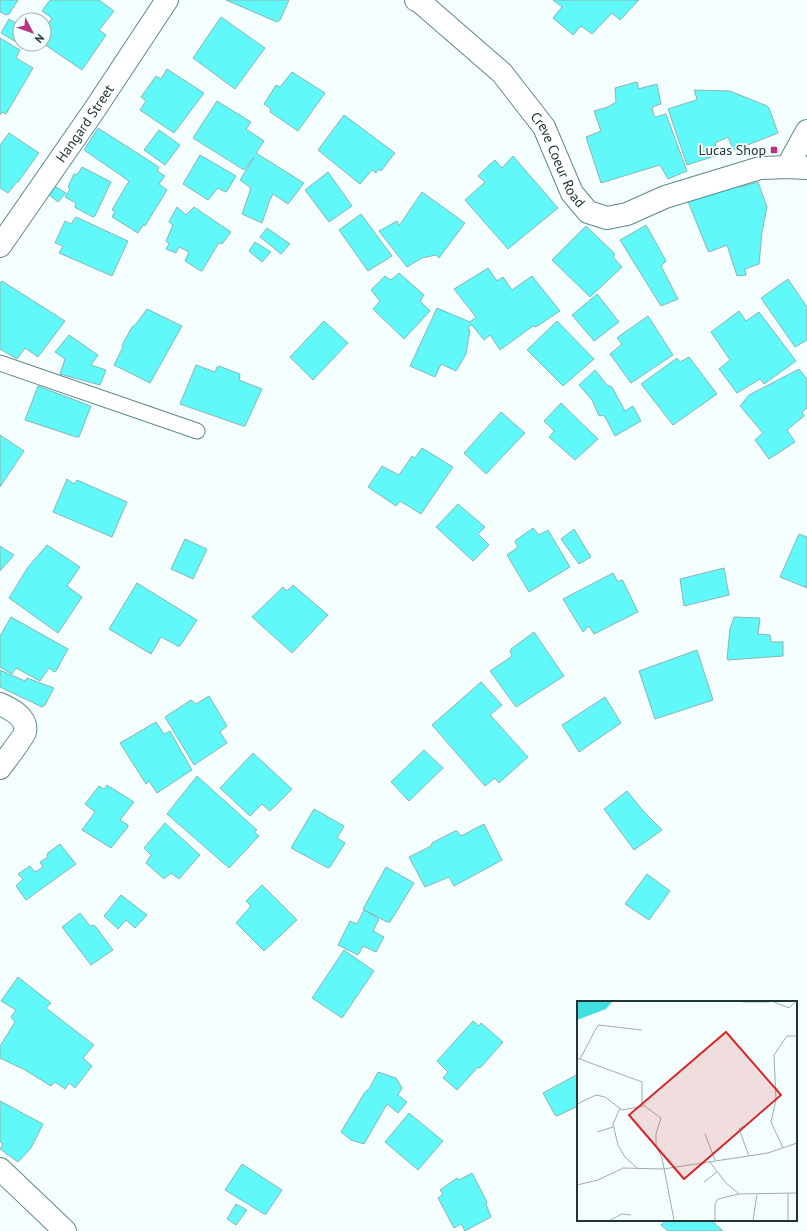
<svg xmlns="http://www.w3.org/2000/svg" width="807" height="1231" viewBox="0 0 807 1231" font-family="'PT Sans',sans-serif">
  <rect width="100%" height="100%" fill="#f5fefe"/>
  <path fill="#61f8f9" stroke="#89b5b5" d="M0,0H18L9,14L6,15L0,12Z
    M50,0H99L114,11L99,30L106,35L82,70L44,44V30L52,18L42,11Z
    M226,0H289L280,20L277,22Z
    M553,0H639L620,20L612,13L592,34L581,26L573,35L553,18L562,7Z
    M221,17L265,48L235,89L193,58Z
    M9,19L20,25V44H31L28,49L1,33Z
    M0,38L20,50L16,58L33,68L6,114L2,112L0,115Z
    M167,69L204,93L174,133L140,110L146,101L141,97L156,76L161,79Z
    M292,72L325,93L298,131L270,112L271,109L264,104L276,85L280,87Z
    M636,82L638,83V89L657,84L661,104L652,107L654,116L655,117L666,114L687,171L668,179L660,165L601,183L586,137L601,131L594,111L608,107L616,102L615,88Z
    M694,90L730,91L767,106L769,108L778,133L735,150L733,149L728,137L715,143L718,155L687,165L668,109L696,100L697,99Z
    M217,101L251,122L246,129L264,141L256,153L304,183L288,204L273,194L269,202L262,223L242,214L251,188L240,180L254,157L244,170L193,138Z
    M344,115L395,153L381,171L379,169L376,173L372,170L360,184L318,150Z
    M98,128L159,167L157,171L165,176L159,184L167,190L145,226L143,225L138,233L112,217L115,211L112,210L113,208L129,181L84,150Z
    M159,130L180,145L165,165L144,150Z
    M9,133L39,153L18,182H17L8,193L0,188V145Z
    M200,155L236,176L227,191L225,192L218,188L208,200L183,184Z
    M513,156L558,208L508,249L465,200L485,182L478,176L488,166L495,160L502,168Z
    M82,167L111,182L95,216L93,217L76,208L75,207L76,203L65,197L70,189L68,187L73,176L74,174L77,175Z
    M328,172L352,206L329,222L305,190Z
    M737,180L740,187L758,182L767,207L762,232L759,264L745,269L746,275L737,276L727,245L709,252L708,251L687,199Z
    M53,185L66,193L58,202L48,194Z
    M422,192L465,223L439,258L436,255L422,258L407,267L379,231L397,221L399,226Z
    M177,207L186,215L194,207L231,232L222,244L220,243L218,244L202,271H201L185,261L189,252L179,247L176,253L166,249L169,244L166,241L173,225L169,222Z
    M361,214L392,256L368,271L339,230Z
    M76,217L128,241L112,276L59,253L63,246L55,243L65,221L71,224Z
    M646,225L665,259L666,261L661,266L678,299L661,306L620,240Z
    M586,226L615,254L613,257L622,267L590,297L552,260Z
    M267,228L290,244L281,254L260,237Z
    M255,242L271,252L262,262L249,251Z
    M488,268L497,281L503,277L512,290L532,276L560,311L536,327L533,326L500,350L490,335L484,340L471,324L468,329L470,330L466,354L456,371L441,364L435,377L410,366L437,308L470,322L476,317L454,289Z
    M399,273L424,295L420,301L430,311L404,339L373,309L380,301L371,290L385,276L391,280Z
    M788,279L807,307V340L795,347L761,298Z
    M2,281L65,321L38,357L25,348L17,359L0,349V283Z
    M597,294L619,322L594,341L572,315Z
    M147,309L182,326L150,383L114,365L123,347L122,345L132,327L136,324Z
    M739,311L746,321L759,312L796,361L764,384L760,379L737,393L719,369L730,360L711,332Z
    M648,316L673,355L631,383L610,354L622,344L617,338L618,337Z
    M324,321L348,343L313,380L290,357Z
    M557,321L594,359L563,386L527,350Z
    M69,335L98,355L91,365L106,370L100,385L60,374L65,359L55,352Z
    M689,357L717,394L673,425L641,384L677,358L680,362Z
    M196,365L215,372L217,367L219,366L240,374L239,380L262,389L245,426H243L180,404Z
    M799,369L807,379V408L802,412L804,416L787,430L795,442L769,459L755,440L763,433L740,406L749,395Z
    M595,370L607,385L612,387L625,411L633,406L641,421L615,436L605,417L603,415L599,416L592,400L579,385Z
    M38,386L91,406L79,437H76L25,420Z
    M561,403L598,439L575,460L549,437L554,431L544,421Z
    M501,412L525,433L486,474L464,453Z
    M0,435L24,451L0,487Z
    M422,448L453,467L421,514L400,501L396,506L368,487L382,466L399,475L412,456L415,458Z
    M67,479L74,484L77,480L127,502L112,537L53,512Z
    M458,504L485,527L478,534L489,545L473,561L436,527Z
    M533,528L539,535L548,530L570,567L529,592L507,555L518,547L515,542L516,540Z
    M574,529L591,557L579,564L561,539Z
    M799,534L807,537V588L780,577Z
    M185,539L207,549L193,579L171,569Z
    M47,545L80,567L67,586L82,597L58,633L9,598L28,567Z
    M0,546L14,555L0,571Z
    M724,568L729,595L684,606L680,579Z
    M613,573L618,582L621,580L623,581L638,612L594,634L589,626L583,632L563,599Z
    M137,583L197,620L180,646H178L161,637L151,654L109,629Z
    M293,585L328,615L292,653L252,617L283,587L287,591Z
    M11,617L68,649L56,671L54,672L49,668L40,681L16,668L12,674L0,667V636Z
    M734,617L760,618L758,634L770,635L771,642H783V656L728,660L727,658L730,629Z
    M534,632L564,676L516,707L490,671L511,657L512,655L510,651L511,649Z
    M697,650L713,700L655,719L639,671Z
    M0,670L25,681L27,678L54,688L45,705L42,707L0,687Z
    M481,682L502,705L490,715L528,757L499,783L495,778L485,786L432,725Z
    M209,696L227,726L220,732L227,743L194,765L165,717L191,700L196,704Z
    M605,697L621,723L579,752L562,725Z
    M156,722L164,734L170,731L192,770L157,793L149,781L146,784L120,743Z
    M424,750L443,768L409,801L391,782Z
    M253,753L292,789L270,811L262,804L250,816L220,788Z
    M197,776L257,830L254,832L259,836L229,868L167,814Z
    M107,785L134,802L120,820L128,825V827L111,848L82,830L95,812L85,804L99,786L104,789Z
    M627,791L645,813L662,830L634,850L604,809Z
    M314,809L344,826L337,838L345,843L330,867L328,868L291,848Z
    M165,823L200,855L179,879L171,873L164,879L146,863L151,855L144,848Z
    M484,824L502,860L454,886L449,877L425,887L409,857L431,846L432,843L455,831H457L461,836Z
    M60,844L76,864L26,900L16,886L23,879L18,874L30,866L35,872L40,869L43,867L40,862L48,857L47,855L48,853Z
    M386,867L414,883L390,922H387L363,909Z
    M647,874L670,891L649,920L625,904Z
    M262,885L297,920L264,951L236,923L251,906L246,901Z
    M121,895L147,915L135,928L126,920L118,929L104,916Z
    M364,910L379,919L373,931L384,937L376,952L363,946L358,955L338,945L350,921L357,924Z
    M80,913L90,926H91L93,925L96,927L113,950L91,965L62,927Z
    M344,950L374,971L342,1018L312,998Z
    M18,977L51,1003L46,1008L94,1045L83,1058L92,1066L75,1088L69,1083L65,1089L55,1082L51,1086L25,1070L0,1058V1046L15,1022L11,1017L16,1010L1,1001Z
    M473,1021L479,1026L481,1023L503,1042L481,1067L479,1068L478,1067L457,1090L443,1078L448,1072L437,1061Z
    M378,1072L396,1078L402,1088L398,1095L407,1102L398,1113L387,1104L364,1144L351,1140L341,1132L365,1092L369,1089Z
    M578,1074V1106L557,1116L555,1115L543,1093Z
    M0,1101L43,1124L31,1148L18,1162L0,1149L3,1144L0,1142Z
    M409,1113L443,1141L418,1170L385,1142Z
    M242,1164L282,1190L266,1214H264L225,1190Z
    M472,1173L486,1200L487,1203L486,1204L491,1217L465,1231L461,1224L454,1228L438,1198L443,1194L440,1190L457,1178L459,1180Z
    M236,1204L247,1210L236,1225L227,1219Z
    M667,1220H711L723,1231H668L661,1225Z"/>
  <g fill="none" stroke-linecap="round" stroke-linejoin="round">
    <defs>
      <path id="service" d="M0,363L197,431"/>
      <g id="minor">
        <path id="s1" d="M416,0L419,1L502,73L544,127L572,193L588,212L607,218L627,214L665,197L760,168L787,167L807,168"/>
        <path d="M787,167L807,131"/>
        <path id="s2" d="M0,246L95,109L167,0"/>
        <path d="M0,704C11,709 28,717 25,732C24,737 4,762 0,768"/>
        <path d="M0,1169L65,1231"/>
      </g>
    </defs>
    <use href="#service" stroke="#5d8989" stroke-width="17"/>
    <use href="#minor" stroke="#5d8989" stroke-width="24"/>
    <use href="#service" stroke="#fff" stroke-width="15"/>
    <use href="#minor" stroke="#fff" stroke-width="22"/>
  </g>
  <rect fill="#b33584" stroke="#f5fefe" stroke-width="1.5" x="770" y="146" width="8" height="8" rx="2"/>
  <g text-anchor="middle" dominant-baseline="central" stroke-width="4" stroke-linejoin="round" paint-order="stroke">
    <g font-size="14" fill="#223434" stroke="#f5fefe">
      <text stroke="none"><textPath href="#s2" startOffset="149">Hangard Street</textPath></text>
      <text stroke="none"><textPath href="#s1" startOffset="217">Creve Coeur Road</textPath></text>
    </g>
    <g font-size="14" fill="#223434" stroke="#f5fefe" text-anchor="end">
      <text x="766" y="150">Lucas Shop</text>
    </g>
  </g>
  <g transform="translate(577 1001)">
    <rect width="220" height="220" fill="#f5fefe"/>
    <path d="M0,1H35L29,8L0,19Z" fill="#41dfe1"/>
    <path fill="none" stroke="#a1adad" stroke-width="1" d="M166,1H192M197,1L212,7L218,1M0,57L65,81V103L84,117L79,133V145L85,157L97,219M3,58L21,24L65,29M0,103L19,94L28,96L45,109L67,105M43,107L36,123L41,144L48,156L61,168M167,125L162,128L172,155M20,131L36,126M128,133L138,159M206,147L194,121L199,99L197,54L210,35H220M132,160L149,182L162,193M127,181L140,171M0,184L21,179L46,167L86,168L191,152L220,142M211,192V219M33,219L45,213L54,214M138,219V203L141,198L162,193L220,192M176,219L180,194"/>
    <path fill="#d62828" fill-opacity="0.15" stroke="#d62828" stroke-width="2" d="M149,31L204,94L107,178L52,114Z"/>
    <rect width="220" height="220" fill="none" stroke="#223434" stroke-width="2"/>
  </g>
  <g transform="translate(32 32) rotate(131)"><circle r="19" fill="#f5fefe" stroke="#a1adad"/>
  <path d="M0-3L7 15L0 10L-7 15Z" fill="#b33584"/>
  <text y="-6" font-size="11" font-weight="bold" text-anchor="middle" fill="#223434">N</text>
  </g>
</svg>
